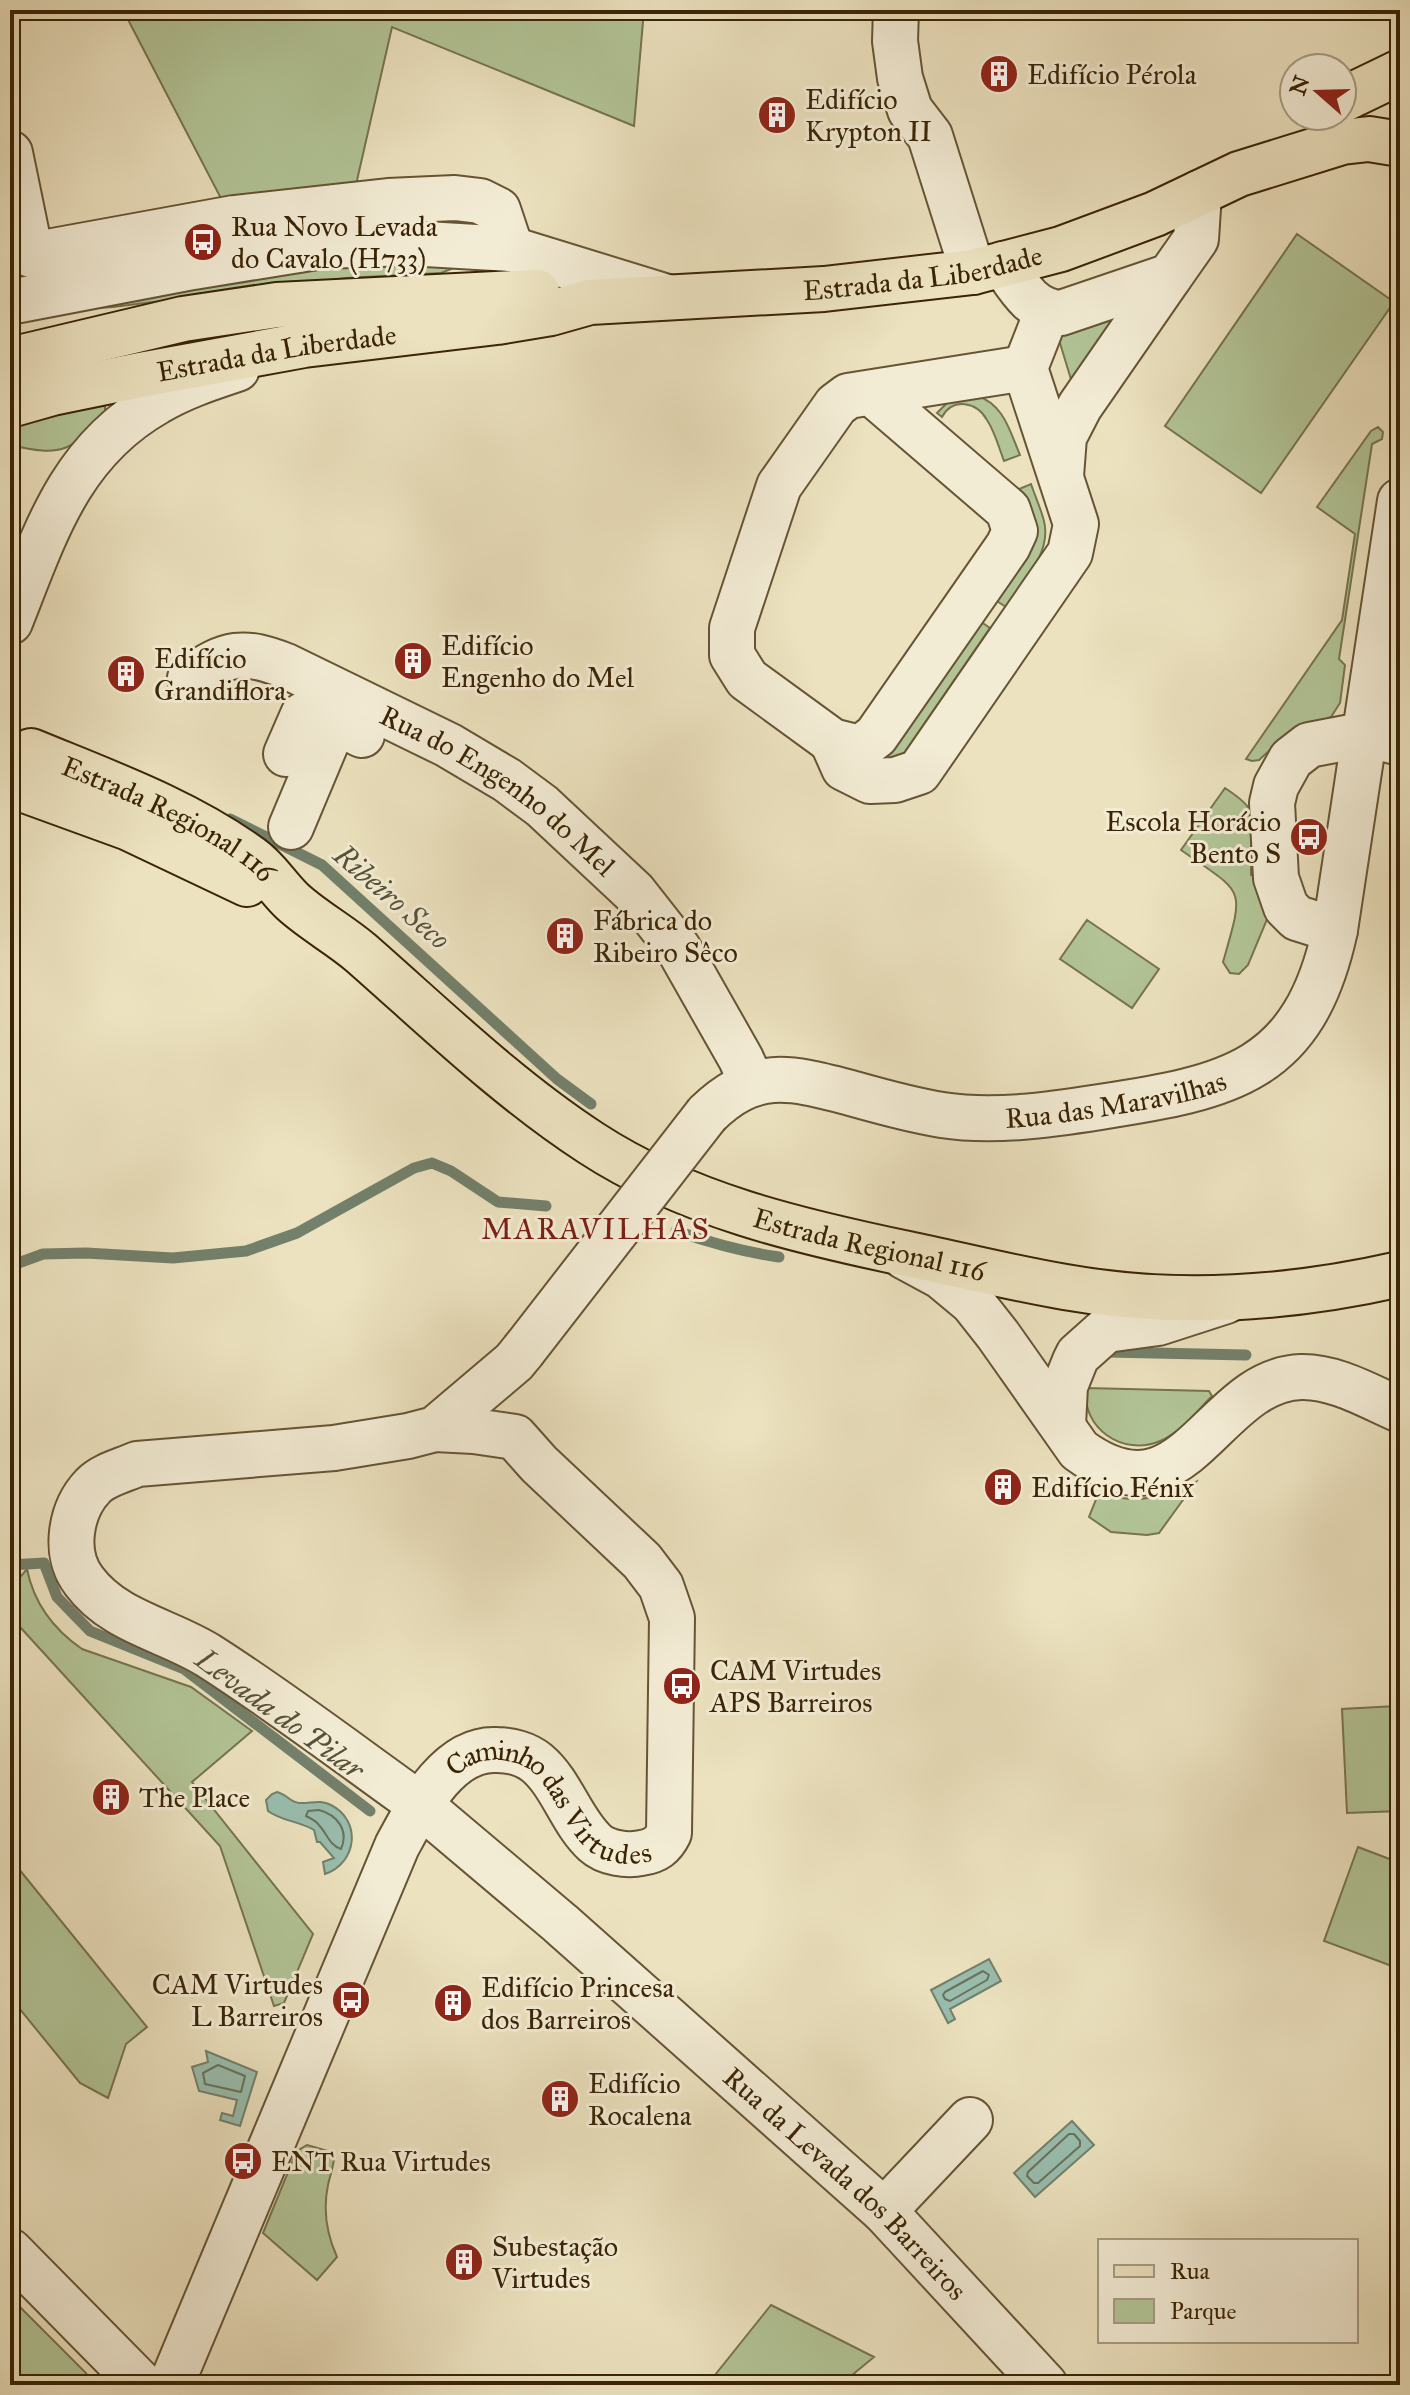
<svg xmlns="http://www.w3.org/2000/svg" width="1410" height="2395" viewBox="0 0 1410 2395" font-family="'IM FELL Great Primer',serif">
  <rect width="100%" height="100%" fill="#ece2bf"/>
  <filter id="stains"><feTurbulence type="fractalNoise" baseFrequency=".0025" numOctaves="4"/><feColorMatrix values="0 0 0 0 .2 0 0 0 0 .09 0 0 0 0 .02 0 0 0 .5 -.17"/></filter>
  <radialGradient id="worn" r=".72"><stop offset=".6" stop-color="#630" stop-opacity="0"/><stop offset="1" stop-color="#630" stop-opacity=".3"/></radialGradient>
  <path fill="#b2c496" stroke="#76744e" stroke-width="2" d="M123,10H644L634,126L392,27L355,189L227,210Z
    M1297,234L1394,302L1261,493L1165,426Z
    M383,259L456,267L441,273L346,278L113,307L52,311L193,282Z
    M1124,308L1073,386L1056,330Z
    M976,395C1004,405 1009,429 1020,455L1004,461C999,448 995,432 987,420C977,402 953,397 942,417L937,413L950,400Z
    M102,404L105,407V412C72,452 62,457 10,445V427Z
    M1378,427L1383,432L1382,439L1372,444L1339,659L1345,665L1340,703L1331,717L1282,739L1259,760L1252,761L1246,759L1342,620L1355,534L1317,507L1371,431Z
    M1031,484C1035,496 1041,509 1044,521C1052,553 1023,582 1006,607L989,596L1012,492Z
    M974,617L990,628L904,753L898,759L861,761Z
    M1225,788C1249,804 1253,808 1256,837H1251V875H1254L1268,917L1248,965L1239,974L1230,973L1223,962C1245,885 1245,895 1181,850Z
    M1087,920L1159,969L1132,1008L1060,959Z
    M1086,1388L1209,1391L1212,1396C1197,1411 1180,1433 1160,1441C1123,1457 1081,1428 1086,1388Z
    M1196,1482L1159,1533L1147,1535L1111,1532L1089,1517L1097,1497C1110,1495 1122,1499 1135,1499C1156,1499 1178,1490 1196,1482Z
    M27,1569C34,1604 53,1629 82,1649L191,1687L252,1731L192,1782L313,1934L284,2003L274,2006L220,1846L10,1616V1589Z
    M1396,1706L1400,1811L1347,1813L1342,1709Z
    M1358,1847L1400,1863V1969L1324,1941Z
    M10,1858L147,2027L126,2044L108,2098L80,2083L10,1997Z
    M307,2145L328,2151L334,2159C333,2168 330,2176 328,2185C323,2209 327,2235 337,2257L317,2280L263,2233L295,2155L297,2151Z
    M10,2297L86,2373L93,2385H10Z
    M771,2305L874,2357L840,2385H707Z"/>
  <path fill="#99beaf" stroke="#73806b" stroke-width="2" d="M277,1792C286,1794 290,1802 299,1803C310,1804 320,1799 331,1805C362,1821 357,1863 325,1874L323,1862L334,1858L320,1842H317L314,1830C299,1821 281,1821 268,1811L266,1800L272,1794Z
    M989,1959L1001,1981L950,2009L955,2019L948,2023L931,1990Z
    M206,2051L257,2072L240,2126L220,2120L222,2113L233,2116L237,2100L199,2091L192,2067L208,2062Z
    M1072,2121L1094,2145L1035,2197L1014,2173Z"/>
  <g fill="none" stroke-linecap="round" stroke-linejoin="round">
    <path stroke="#6a715a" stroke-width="2" d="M319,1810C338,1815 349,1831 341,1849C329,1845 327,1833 318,1824C317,1822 308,1817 306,1816L308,1811Z
      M983,1971L989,1975L987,1980L950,2001L945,1999L943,1995L945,1992Z
      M218,2065L245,2076L241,2092L205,2084L203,2073Z
      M1069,2134H1074L1080,2141V2146L1038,2183H1034L1027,2176L1028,2172Z"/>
    <path stroke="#73806b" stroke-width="11" d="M230,819L322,865L557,1079L591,1104
      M676,1231C711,1243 743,1252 779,1257
      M10,1266L43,1254L86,1253L173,1258L246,1251L297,1233L414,1168L432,1163L451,1171L498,1202L546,1206
      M1107,1352L1246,1355
      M10,1565L44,1563L57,1597L90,1631L184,1669L370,1811"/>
    <defs>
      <g id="minor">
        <path d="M896,10L895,41L900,78L910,110L930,136L973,272"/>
        <path d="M10,153L31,255L234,218L388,201L455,198L480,201L498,210L511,249"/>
        <path d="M1003,264C1019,287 1031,311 1061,313L1170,276L1196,239L1199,193"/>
        <path d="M10,302L193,267L323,246L409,243L511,249L667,297"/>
        <path d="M873,394L1008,510L1015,531L1008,546L876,736L860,748L832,741L747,679L732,655V628L779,486L836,405L848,396L1025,368"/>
        <path d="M1061,476L1064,437L1080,406L1170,276"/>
        <path d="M10,622C45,534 69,452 157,402C182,387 210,378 237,369"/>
        <path id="s1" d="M190,678C227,652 243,649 286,666L448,745L507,780L542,806L634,892L678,948L741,1059L752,1084"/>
        <path d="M832,741L844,768L870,781L895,780L919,772L1070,553L1076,524L1025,368L1047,312"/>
        <path d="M286,754L303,715L312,710L362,735"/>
        <path d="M291,827L335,722"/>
        <path d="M1335,930L1297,918L1286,907L1276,878L1272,803L1276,786L1291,759L1309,745L1366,734L1400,743"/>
        <path id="s2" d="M707,1114C754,1068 789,1077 847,1092C879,1101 910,1110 942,1115C993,1123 1049,1115 1100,1107C1229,1087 1304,1073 1335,930L1400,501"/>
        <path d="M905,1257L942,1277L972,1302L998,1335L1079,1450C1186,1529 1211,1380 1301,1377C1335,1376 1370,1397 1400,1410"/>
        <path id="s3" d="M523,1351L514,1362L435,1429L408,1436L334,1448L137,1464C124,1470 103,1475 93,1486C70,1510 63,1554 84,1581C114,1622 168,1630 209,1656C281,1702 349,1754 419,1804L560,1923L884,2211L1045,2385"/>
        <path d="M1063,1425L1065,1386L1075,1361L1078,1355L1106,1330L1158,1323L1226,1301"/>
        <path d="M884,2211L970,2120"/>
        <path d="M10,2251L142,2385"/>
        <path id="s4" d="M171,2385L397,1846C417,1809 448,1747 497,1750C510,1750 526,1754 537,1763C562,1784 571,1821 595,1843C606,1853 627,1856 641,1853C656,1851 663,1845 669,1833L672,1618L661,1586L642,1561L539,1464L515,1437L474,1431L435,1429"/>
      </g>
      <g id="major">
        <path d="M1342,100L1400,72"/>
        <path d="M10,360L183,319L277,305L537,292"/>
        <path id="s5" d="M10,405L52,393L140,375L304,345L497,322L551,313L590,302L824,289L973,272L1061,249L1155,214L1239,174L1342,142L1369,139L1400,144"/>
        <path id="s6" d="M31,751C106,782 185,810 251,858C268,870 278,888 293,902C314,921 340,935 361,953C435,1018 508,1089 591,1143C686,1205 798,1231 908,1254C960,1265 1012,1278 1065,1287C1177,1307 1290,1299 1400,1274"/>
        <path d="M19,788L129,828L247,884"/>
      </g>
    </defs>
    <use href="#minor" stroke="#665434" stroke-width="48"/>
    <use href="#major" stroke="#3a2405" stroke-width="48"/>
    <use href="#minor" stroke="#f3ecd5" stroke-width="44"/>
    <use href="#major" stroke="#ece2bf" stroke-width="44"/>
    <defs>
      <path id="minor-bridge" d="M523,1351L707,1114"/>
    </defs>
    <use href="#minor-bridge" stroke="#665434" stroke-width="48" stroke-linecap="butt"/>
    <use href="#minor-bridge" stroke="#f3ecd5" stroke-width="44"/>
  </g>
  <defs>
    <symbol id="building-disc" viewBox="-11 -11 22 22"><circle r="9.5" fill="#8f2418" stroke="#f3ecd5"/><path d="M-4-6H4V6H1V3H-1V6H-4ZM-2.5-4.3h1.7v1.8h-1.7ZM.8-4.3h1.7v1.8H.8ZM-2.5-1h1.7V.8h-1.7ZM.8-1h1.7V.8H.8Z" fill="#fff"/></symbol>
    <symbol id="bus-disc" viewBox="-11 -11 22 22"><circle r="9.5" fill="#8f2418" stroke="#f3ecd5"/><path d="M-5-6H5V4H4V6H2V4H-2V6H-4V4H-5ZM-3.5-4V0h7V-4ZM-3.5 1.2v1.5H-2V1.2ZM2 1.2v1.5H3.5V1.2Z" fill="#fff"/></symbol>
  </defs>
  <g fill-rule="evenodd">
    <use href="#building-disc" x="977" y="52" width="44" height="44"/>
    <use href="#building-disc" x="755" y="93" width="44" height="44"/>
    <use href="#bus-disc" x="181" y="220" width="44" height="44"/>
    <use href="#building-disc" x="391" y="639" width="44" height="44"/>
    <use href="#building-disc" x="104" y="652" width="44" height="44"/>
    <use href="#bus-disc" x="1287" y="815" width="44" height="44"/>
    <use href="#building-disc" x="543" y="914" width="44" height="44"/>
    <use href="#building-disc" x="981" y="1465" width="44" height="44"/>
    <use href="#bus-disc" x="660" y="1664" width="44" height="44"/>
    <use href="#building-disc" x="89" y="1775" width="44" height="44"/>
    <use href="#bus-disc" x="329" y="1978" width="44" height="44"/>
    <use href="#building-disc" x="431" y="1981" width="44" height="44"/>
    <use href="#building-disc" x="538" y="2077" width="44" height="44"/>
    <use href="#bus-disc" x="221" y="2139" width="44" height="44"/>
    <use href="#building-disc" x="442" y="2240" width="44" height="44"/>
  </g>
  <g text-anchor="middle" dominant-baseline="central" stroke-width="6" stroke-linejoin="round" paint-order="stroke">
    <g font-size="28" fill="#3a2405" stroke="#f3ecd5" text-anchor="start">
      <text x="1027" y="74">Edifício Pérola</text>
      <text x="805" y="99">Edifício<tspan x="805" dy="32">Krypton II</tspan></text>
      <text x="231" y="226">Rua Novo Levada<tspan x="231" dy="32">do Cavalo (H733)</tspan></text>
      <text x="441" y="645">Edifício<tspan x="441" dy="32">Engenho do Mel</tspan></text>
      <text x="154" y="658">Edifício<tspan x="154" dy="32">Grandiflora</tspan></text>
      <text x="1281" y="821" text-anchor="end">Escola Horácio<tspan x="1281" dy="32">Bento S</tspan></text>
      <text x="593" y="920">Fábrica do<tspan x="593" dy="32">Ribeiro Sêco</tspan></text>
      <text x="1031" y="1487">Edifício Fénix</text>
      <text x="710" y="1670">CAM Virtudes<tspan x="710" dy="32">APS Barreiros</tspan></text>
      <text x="139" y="1797">The Place</text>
      <text x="323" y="1984" text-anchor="end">CAM Virtudes<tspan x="323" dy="32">L Barreiros</tspan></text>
      <text x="481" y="1987">Edifício Princesa<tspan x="481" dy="32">dos Barreiros</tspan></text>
      <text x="588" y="2083">Edifício<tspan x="588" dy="32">Rocalena</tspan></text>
      <text x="271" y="2161">ENT Rua Virtudes</text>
      <text x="492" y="2246">Subestação<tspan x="492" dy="32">Virtudes</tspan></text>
    </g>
    <g font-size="28" fill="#3a2405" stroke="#f3ecd5">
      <text stroke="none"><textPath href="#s5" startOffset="924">Estrada da Liberdade</textPath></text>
      <text stroke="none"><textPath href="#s5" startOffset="272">Estrada da Liberdade</textPath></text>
      <text stroke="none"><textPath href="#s1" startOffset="350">Rua do Engenho do Mel</textPath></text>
      <text stroke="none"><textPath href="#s6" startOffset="154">Estrada Regional 116</textPath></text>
      <text stroke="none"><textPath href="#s2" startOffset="424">Rua das Maravilhas</textPath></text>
      <text stroke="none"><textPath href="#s6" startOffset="988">Estrada Regional 116</textPath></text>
      <text stroke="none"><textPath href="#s4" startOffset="804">Caminho das Virtudes</textPath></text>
      <text stroke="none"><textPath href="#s3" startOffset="1546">Rua da Levada dos Barreiros</textPath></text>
    </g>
    <g font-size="30" font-style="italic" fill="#565238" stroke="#f3ecd5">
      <text transform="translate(392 897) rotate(41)">Ribeiro Seco</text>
      <text transform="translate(280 1714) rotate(36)">Levada do Pilar</text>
    </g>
    <g font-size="30" letter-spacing="2" fill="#7a1f14" stroke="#f3ecd5">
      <text x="596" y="1229">MARAVILHAS</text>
    </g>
  </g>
  <rect width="1410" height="2395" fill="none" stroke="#ece2bf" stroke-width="40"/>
  <rect x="12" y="12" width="1386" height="2371" fill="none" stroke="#3a2405" stroke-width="4"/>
  <rect x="20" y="20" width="1370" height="2355" fill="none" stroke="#3a2405" stroke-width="2"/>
  <rect x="1098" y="2239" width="260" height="104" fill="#f3ecd5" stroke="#a99c82" stroke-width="2"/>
  <rect x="1114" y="2265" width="40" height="12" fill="#ece2bf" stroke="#a99c82" stroke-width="2"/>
  <text x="1170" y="2279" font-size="24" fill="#3a2405">Rua</text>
  <rect x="1114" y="2299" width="40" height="24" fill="#b2c496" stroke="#a99c82" stroke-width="2"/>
  <text x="1170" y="2319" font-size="24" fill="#3a2405">Parque</text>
  <g transform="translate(1318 92) rotate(290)"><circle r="38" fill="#f3ecd5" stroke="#a99c82" stroke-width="2"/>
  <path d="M0-6L14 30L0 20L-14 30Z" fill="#8f2418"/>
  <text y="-12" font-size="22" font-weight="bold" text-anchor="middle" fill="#3a2405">N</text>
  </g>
  <rect width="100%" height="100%" filter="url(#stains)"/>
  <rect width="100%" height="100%" fill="url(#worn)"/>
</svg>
